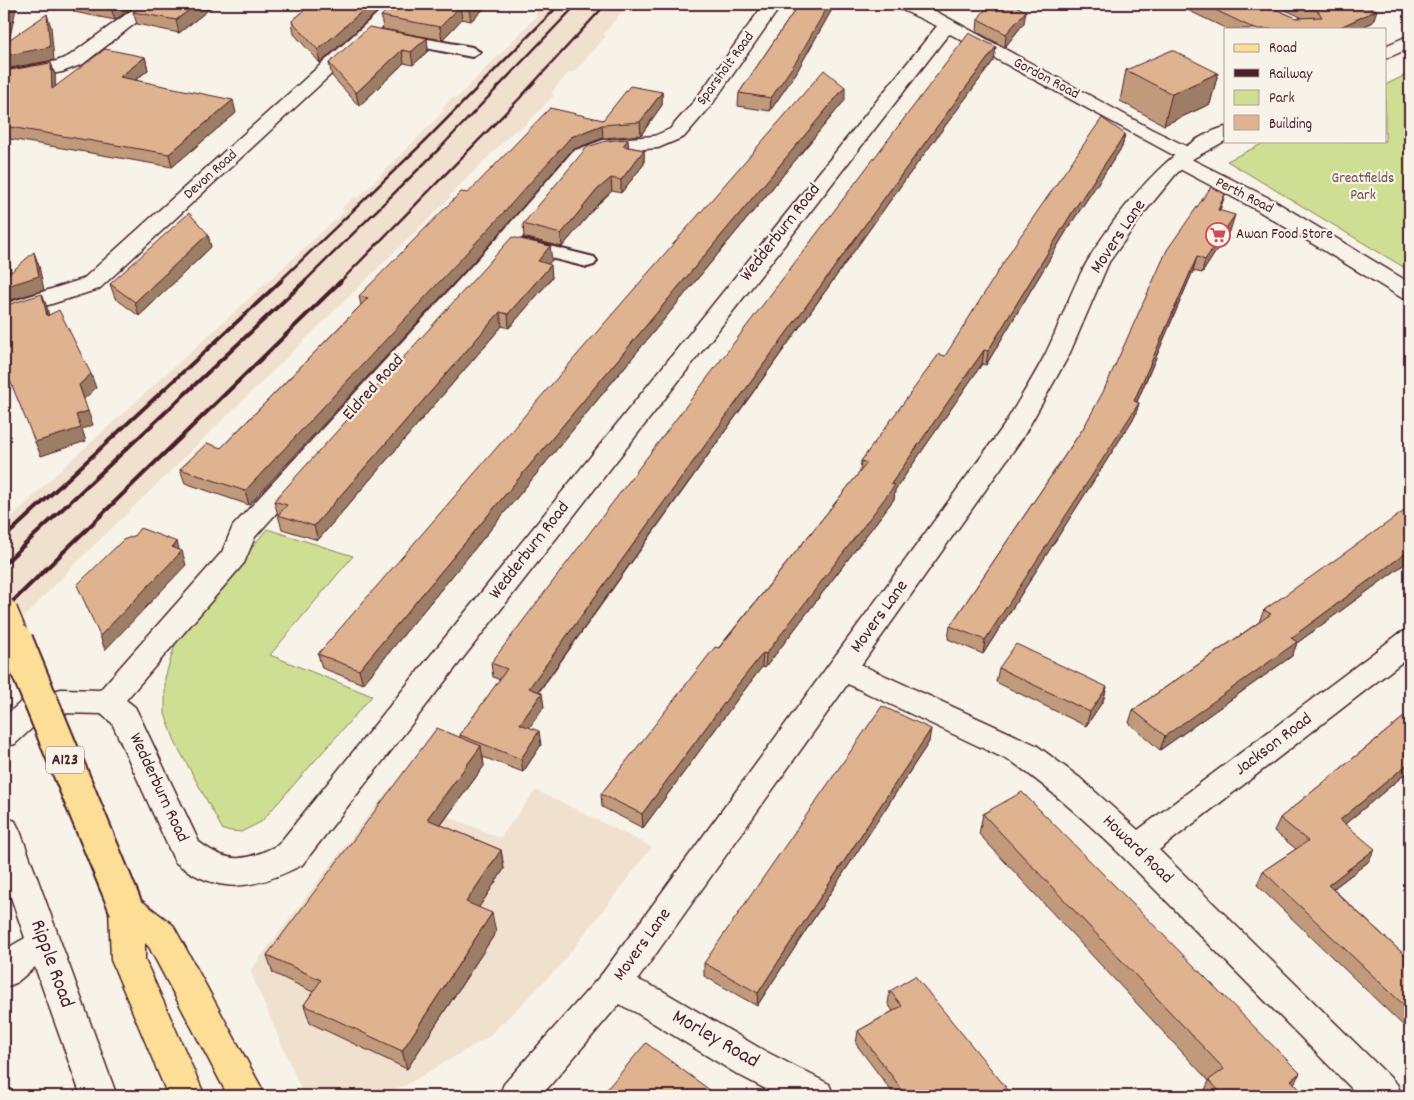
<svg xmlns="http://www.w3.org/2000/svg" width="1414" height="1100" viewBox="0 0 1414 1100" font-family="Dekko,sans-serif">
  <rect width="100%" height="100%" fill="#f7f3e8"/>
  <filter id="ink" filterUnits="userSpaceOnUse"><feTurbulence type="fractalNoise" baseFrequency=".02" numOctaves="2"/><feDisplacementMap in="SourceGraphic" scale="10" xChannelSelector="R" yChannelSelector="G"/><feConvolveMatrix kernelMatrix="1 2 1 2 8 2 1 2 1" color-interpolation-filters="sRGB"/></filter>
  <g filter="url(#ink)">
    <path fill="#f0e0ce" d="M544,4H628L603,35L606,36L574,72H569L551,93L554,95L536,114L519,130L516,129L449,196L451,197L74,565L4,638V525L52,478L345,211L341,209L354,197L358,198L445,110L442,109L452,98L456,99L537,16L535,13Z
      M536,790L652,847L559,967L488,1037L406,1085L382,1094L370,1096H304L250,971L387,791L500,838Z"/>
    <path fill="#cede92" stroke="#8c7e5e" d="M1410,73V271L1227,161L1268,141H1385V85Z
      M267,529L353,556L270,655L372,696L261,822L241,832L223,830L176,744L165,714V678L176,641Z"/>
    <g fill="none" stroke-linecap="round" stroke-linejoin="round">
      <defs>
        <path id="service" d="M395,33L472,47L480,52L472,57L389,41L387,38Z
          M521,239L594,257L597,261L594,265L587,267L514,249L511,245L514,241Z"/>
        <path id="minor" d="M140,4H160L83,64L62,72L4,83V71L57,61L69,56Z
          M388,4H407L99,289L4,319V304L83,279Z
          M764,4H782L710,107L684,137L658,148L606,152L587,159L515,246L255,537L244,563L126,700L135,707L139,715L199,842C229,865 246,861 278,845L937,26L898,8L895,4H920L928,7L1151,129L1194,150L1197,154L1191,159L1273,200L1410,283V300L1402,298L1257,210L1172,165L1169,161L1175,156L950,34L947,36L302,865C254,889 220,897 175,862L112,723L101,714L61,713L44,717L15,744L4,747V717L23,700L34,696L61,689L100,690L222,552L233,526L499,236L573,151L603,140L654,136L670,129L696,99Z
          M1410,630V656L1159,850L1397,1084L1402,1096H1359L1118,852C1085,820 1051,790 1014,763L833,677L828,669L833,661L843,658L853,661L1036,745L1080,778L1138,830L1400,633Z
          M4,817L15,821L20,831L117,1096H81L35,967L16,983L4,988V950L25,938L4,877Z
          M614,969L661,990L763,1050L829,1084L834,1096H779L737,1074L635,1012L602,996L596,985L602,974Z"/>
        <path id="tertiary" d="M1410,35V48L1385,59V46Z
          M1225,127V141L1194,158L1176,174L1144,213L1109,262L1069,355L1023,437L626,996L541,1096H499L504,1084L602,974L1003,427C1017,403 1032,380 1045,355C1060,325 1070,291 1087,262C1113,217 1173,140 1225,127Z"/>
        <path id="primary" d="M126,893L138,898L173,925L266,1096H228L149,947L145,943V960L205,1096H168L111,960L109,908L114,898Z"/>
      </defs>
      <use href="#service" stroke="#4a1f2b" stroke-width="4"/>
      <use href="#minor" stroke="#4a1f2b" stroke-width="3"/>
      <use href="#tertiary" stroke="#4a1f2b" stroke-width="3"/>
      <use href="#primary" stroke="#4a1f2b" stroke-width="3"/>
      <use href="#service" fill="#f7f3e8" fill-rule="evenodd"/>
      <use href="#minor" fill="#f7f3e8" fill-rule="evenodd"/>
      <use href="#tertiary" fill="#f7f3e8" fill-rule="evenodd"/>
      <use href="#primary" fill="#fcde96" fill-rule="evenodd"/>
      <path stroke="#4a1f2b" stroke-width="2.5" d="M279,282L425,141L560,4
        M304,282L439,149L577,4
        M340,282L518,100L606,4"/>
      <path stroke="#4a1f2b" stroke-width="4" d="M4,538L281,281
        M4,564L305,281
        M4,610L341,281"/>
      <defs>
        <path id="primary-bridge-far1" d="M4,611L17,642"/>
        <path id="primary-bridge" d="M16,641L126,908"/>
      </defs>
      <use href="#primary-bridge-far1" stroke="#4a1f2b" stroke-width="29" stroke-linecap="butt"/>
      <use href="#primary-bridge" stroke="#4a1f2b" stroke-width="37" stroke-linecap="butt"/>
      <use href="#primary-bridge-far1" stroke="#fcde96" stroke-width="26"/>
      <use href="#primary-bridge" stroke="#fcde96" stroke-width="33"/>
    </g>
    <path fill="#c19a7c" stroke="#4a1f2b" d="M72,4H137L115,20L74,12Z
      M144,4H216L179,33L137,24L133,12Z
      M312,4L320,63L294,34L292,21Z
      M489,4L471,21L462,19L442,40L383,29L381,16Z
      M799,4H835L796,73L770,111L738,106L739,93Z
      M1175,4H1264L1296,18H1303L1272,4H1362L1373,22L1359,29H1227Z
      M978,19L1024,23L1005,47L977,32Z
      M427,38L428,51L413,65L404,63L359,106L332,76L329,63Z
      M145,57L148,70L136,80L236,113L172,167L4,138V71L51,63L55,75V86Z
      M994,60L902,184L539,692L544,707L529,727L541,745L523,772L483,757L484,766L441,825L501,850L504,869L479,907L496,932L407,1069L310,1023L304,1005L313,992L273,973L267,955L460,738V735L500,680L493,677L491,663Z
      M1126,70L1218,73L1210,104L1164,125L1120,101Z
      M662,92V105L641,135L603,138L572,150L498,235L249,505L185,483L180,469L221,448L361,305L359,296L468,193L603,120Z
      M845,100L363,684L322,668L318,654Z
      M1125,134L1122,147L1070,225L986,365L982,364L895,490L894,499L765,668L762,667L736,701L643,828L602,807L601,794L860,472L861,461Z
      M628,147L644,150V164L621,193L612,191L598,204L562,247L524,237L523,224Z
      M1225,194L1220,210L1231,228L1202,273L1193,271L1137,402L1139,403L1135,416L983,654L948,639L950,626L1084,427Z
      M211,247L139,316L115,298L110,284Z
      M552,260L548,264L552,278L509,328L502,326L318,540L282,529L274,501Z
      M1410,511V560L1297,643L1292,656L1160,750L1129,723L1133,710L1259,622L1264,610Z
      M999,668L1107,687L1103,701L1086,726L996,682Z
      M1410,712V770L1345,824L1368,862L1333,889L1410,960V1032L1257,885L1263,871L1296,849L1274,831L1280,818Z
      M929,742L801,938L757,1006L704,976V963Z
      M983,814L1294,1084L1306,1096H1202L1209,1081L979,834Z
      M890,991L1013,1096H895L856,1044L858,1031L893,1011L888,1004Z"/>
    <path fill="#9d7d65" stroke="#4a1f2b" d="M10,4H17L6,55L47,14L51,27L54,60L4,69V32Z
      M117,4H137L115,20L111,8Z
      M197,4H216L179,33L176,20Z
      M370,4H386L320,63L318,50Z
      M475,4H489L471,21L469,9Z
      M829,4H835L796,73L770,111L771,98Z
      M460,7L462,19L442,40L440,27Z
      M1377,10L1373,22L1359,29H1336Z
      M1026,11L1024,23L1005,47L1006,34Z
      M427,38L428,51L413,65L411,52Z
      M996,47L994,60L902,184L531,702L529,688L904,171Z
      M402,50L404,63L359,106L356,93Z
      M145,57L148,70L124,89L120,77Z
      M51,63L55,75L56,101L52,89Z
      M1218,73L1210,104L1164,125L1172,94Z
      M845,87V100L363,684L359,670Z
      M662,92V105L641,135L640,122Z
      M233,100L236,113L172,167L169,154Z
      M602,125L603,138L572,150L498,235L249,505L245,491L571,137Z
      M1125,134L1122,147L1070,225L986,365L988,351L1073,211Z
      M628,139L629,152L623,146Z
      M644,150V164L621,193V180Z
      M611,178L612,191L598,204L562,247L561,234L597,190Z
      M1225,194L1221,207L1215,223L1218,210Z
      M1235,215L1231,228L1202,273L1205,260Z
      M4,228L13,284L34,252L39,266L44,290L4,302V287L9,274L4,244Z
      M208,234L211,247L139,316L135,302Z
      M550,246L552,260L539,275L538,261Z
      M1197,257L1193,271L1132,413L1139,403L1135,416L983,654L985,640L1134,401Z
      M551,265L552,278L509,328L508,314Z
      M42,294L47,307L52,330L47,316Z
      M500,312L502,326L318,540L314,526Z
      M984,350L982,364L895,490L894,499L765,668L766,654L891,484Z
      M91,374L96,388L84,399L79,385Z
      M88,411L93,425L82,429L86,441L41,456L35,442L76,415Z
      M177,542L180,552L182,551L186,565L105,650L100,636Z
      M1410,550V560L1297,643L1292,656L1160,750L1165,736L1291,638Z
      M763,653L762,667L736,701L643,828L642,814L736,687Z
      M1107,687L1103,701L1086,726L1090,712Z
      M542,693L544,707L522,738L520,724Z
      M931,729L929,742L801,938L757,1006L758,993L802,925Z
      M539,731L541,745L523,772L521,759Z
      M481,746L484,766L431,838L427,819Z
      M1410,762V770L1333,834L1340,820Z
      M1375,849L1368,862L1321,898L1328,885Z
      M501,850L504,869L470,921L466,902Z
      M492,913L496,932L407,1069L402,1051Z
      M1300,1073L1290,1091L1291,1080Z"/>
    <path fill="#e0b390" stroke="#4a1f2b" d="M4,4H10L4,32Z
      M92,4H117L111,8Z
      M144,4H197L176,20L133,12Z
      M312,4H370L318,50L292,21Z
      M394,4H475L469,9L460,7L440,27L381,16Z
      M799,4H829L797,60L771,98L739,93Z
      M989,4H1011L1026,11L1006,34L978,19Z
      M1203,4H1264L1296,18L1322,17L1318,11L1302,4H1362L1377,10L1336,29H1255Z
      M47,14L50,47L4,56V43Z
      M369,27L427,38L411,52L402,50L356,93L329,63Z
      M969,33L996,47L904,171L529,688L542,693L520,724L539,731L521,759L460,735L507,669L491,663Z
      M105,49L145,57L120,77L233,100L169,154L4,126V71L51,63L52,89Z
      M1172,50L1218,73L1172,94L1126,70Z
      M824,70L845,87L359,670L318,654Z
      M630,86L662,92L640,122L602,125L571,137L496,221L245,491L180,469L207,443L221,448L368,298L359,296L461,192L468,193L550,108L603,120Z
      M1102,118L1125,134L1073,211L988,351L984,350L891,484L895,485L766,654L763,653L736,687L642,814L601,794L715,647L719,648L867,463L861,461L939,354L945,356L1017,241Z
      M628,139L623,146L644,150L621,180L611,178L597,190L561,234L523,224L587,147L606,141Z
      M1211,187L1225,194L1218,210L1235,215L1205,260L1197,257L1134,401L1139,403L985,640L950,626L1084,427L1103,392L1167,250Z
      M189,213L208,234L135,302L110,284Z
      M512,237L550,246L538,261L551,265L508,314L500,312L314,526L278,515L287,505L274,501Z
      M4,244L9,274L34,252L39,276L4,287Z
      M42,294L47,316L59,310L91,374L79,385L88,411L76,415L81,428L35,442L4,366V306Z
      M1407,509L1410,511V550L1291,638L1297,642L1165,736L1133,710L1271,614L1264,610Z
      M140,528L177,542L172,547L182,551L100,636L77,585L123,540L134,536Z
      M1016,644L1107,687L1090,712L999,668Z
      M882,706L931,729L802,925L758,993L704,963Z
      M1410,712V762L1340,820L1375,849L1328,885L1410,960V1011L1263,871L1308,841L1280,818Z
      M437,728L481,746L427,819L501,850L466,902L492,913L402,1051L304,1005L321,980L267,955Z
      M1022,792L1300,1073L1291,1080L1306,1096H1224L1209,1080L1224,1069L983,814Z
      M915,976L1013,1096H907L858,1031L902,1006L890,991Z
      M646,1043L718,1096H601Z"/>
  </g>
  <defs>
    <symbol id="supermarket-ring" viewBox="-11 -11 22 22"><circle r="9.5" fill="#f7f3e8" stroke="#d1495b" stroke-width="1.5"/><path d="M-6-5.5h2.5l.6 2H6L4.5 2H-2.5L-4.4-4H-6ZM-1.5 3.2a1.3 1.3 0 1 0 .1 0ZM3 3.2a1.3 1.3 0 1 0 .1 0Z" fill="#d1495b"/></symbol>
  </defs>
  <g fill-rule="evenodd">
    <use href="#supermarket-ring" x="1204" y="221" width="28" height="28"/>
  </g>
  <g text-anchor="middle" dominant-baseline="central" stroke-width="4.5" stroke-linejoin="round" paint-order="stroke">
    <g font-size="15" fill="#4a1f2b" stroke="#f7f3e8">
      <text transform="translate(726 69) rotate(-54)">Sparsholt Road</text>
      <text transform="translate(1046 79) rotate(28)">Gordon Road</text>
      <text transform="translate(211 175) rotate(-42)">Devon Road</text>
      <text transform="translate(1244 196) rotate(27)">Perth Road</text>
    </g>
    <g font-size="15" fill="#6b4f45" stroke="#f7f3e8">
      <text x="1363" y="179">Greatfields<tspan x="1363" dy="17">Park</tspan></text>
    </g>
    <g font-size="15" fill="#4a1f2b" stroke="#f7f3e8" text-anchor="start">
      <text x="1236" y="235">Awan Food Store</text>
    </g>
    <rect fill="#f7f3e8" stroke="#7e5f64" stroke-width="1" x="46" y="746.5" width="38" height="27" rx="4"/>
    <g font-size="16" font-weight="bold" fill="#4a1f2b">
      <text x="65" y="760">A123</text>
    </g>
    <g font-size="18" fill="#4a1f2b" stroke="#f7f3e8">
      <text transform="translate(781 233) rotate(-52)">Wedderburn Road</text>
      <text transform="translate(1119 237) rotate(-56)">Movers Lane</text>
      <text transform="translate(374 388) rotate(-48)">Eldred Road</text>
      <text transform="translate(530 551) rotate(-52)">Wedderburn Road</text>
      <text transform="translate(880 617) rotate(-54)">Movers Lane</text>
      <text transform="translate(1274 745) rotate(-37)">Jackson Road</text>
      <text transform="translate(158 788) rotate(65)">Wedderburn Road</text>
      <text transform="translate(1137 850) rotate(44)">Howard Road</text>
      <text transform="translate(643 945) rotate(-54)">Movers Lane</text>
    </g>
    <g font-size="21" fill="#4a1f2b" stroke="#f7f3e8">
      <text transform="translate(51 964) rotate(70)">Ripple Road</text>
      <text transform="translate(715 1040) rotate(30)">Morley Road</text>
    </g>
  </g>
  <rect width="1414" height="1100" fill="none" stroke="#f7f3e8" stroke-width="20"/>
  <rect x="10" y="10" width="1394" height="1080" fill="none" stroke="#4a1f2b" stroke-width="2" filter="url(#ink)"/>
  <rect x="1224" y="28" width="162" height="115" fill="#f7f3e8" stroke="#b29e9c"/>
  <rect x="1234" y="44" width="25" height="8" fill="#fcde96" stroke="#b29e9c"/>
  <text x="1269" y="52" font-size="15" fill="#4a1f2b">Road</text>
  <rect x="1234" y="69" width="25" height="8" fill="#4a1f2b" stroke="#b29e9c"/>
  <text x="1269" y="78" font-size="15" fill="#4a1f2b">Railway</text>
  <rect x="1234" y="90" width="25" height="15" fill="#cede92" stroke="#b29e9c"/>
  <text x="1269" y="102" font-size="15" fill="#4a1f2b">Park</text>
  <rect x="1234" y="115" width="25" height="15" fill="#e0b390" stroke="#b29e9c"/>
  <text x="1269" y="128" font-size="15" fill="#4a1f2b">Building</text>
</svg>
